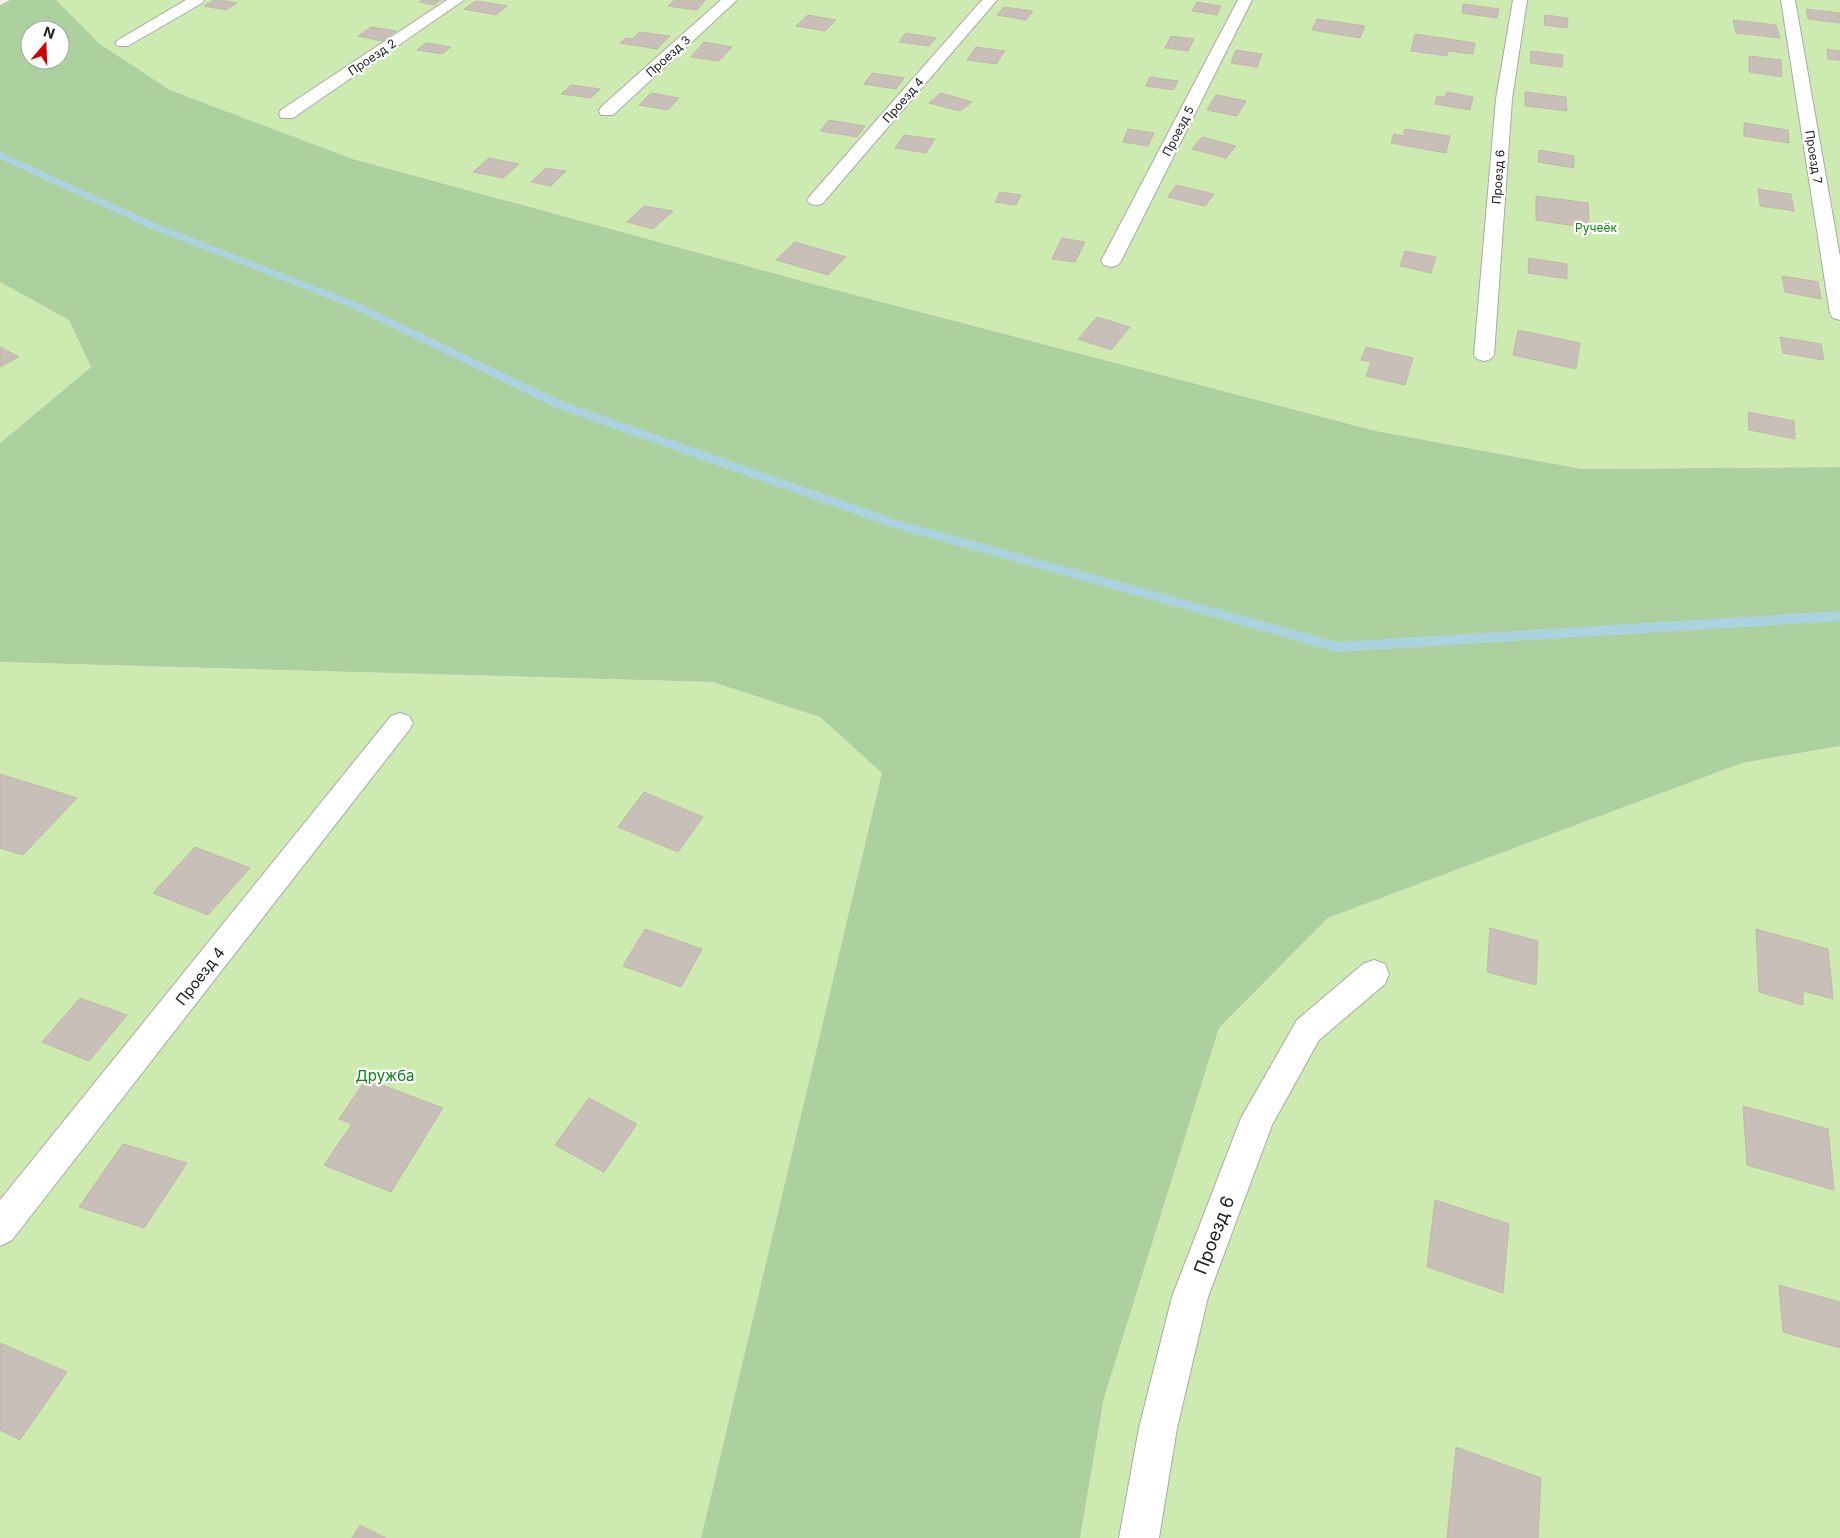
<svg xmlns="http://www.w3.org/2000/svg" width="1840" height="1538" viewBox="0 0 1840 1538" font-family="Inter,sans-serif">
  <rect width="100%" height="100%" fill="#f2efe9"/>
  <path fill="#cdebb0" d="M56,0H1840V467L1582,469L1376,431L817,285L353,159L170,90L100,44Z
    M0,282L69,320L91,367L0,443Z
    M0,662L712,682L820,717L883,773L701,1538H0Z
    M1840,746V1538H1080L1104,1398L1219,1028L1328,918L1742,763Z"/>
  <path fill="#add19e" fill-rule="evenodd" d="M10,0H56L100,44L170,90L353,159L817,285L1376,431L1582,469L1840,467V746L1742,763L1328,918L1219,1028L1104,1398L1080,1538H701L882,773L820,717L712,682L0,662V443L91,367L69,320L0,282V5ZM30,30H60V60H30Z"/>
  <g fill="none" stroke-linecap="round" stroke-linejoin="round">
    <path fill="#aad3df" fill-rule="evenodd" d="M0,152L157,224L358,303L564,402L901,521L1337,642L1840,611V621L1337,652L891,527L556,408L350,307L149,228L0,159Z"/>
  </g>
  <path fill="#c7bfb8" stroke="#c4b6ab" d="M214,0H221L237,3L226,10L204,6Z
    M422,0H441L434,5L419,2Z
    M674,0H698L705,1L697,10L668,6Z
    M476,1L507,6L496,15L464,9Z
    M1197,2L1221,6L1217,15L1192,11Z
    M1463,4L1499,9L1497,18L1462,13Z
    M1004,7L1033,11L1026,20L997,15Z
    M1806,9L1840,13V23L1808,19Z
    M808,15L836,20L825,31L796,26Z
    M1545,15L1568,18L1567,28L1544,25Z
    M1317,19L1365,26L1360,38L1312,30Z
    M1733,20L1776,25L1780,38L1736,33Z
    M371,27L396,31L382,41L358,36Z
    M640,32L670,36L657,49L620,43L626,38L632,39Z
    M906,33L936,38L929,46L899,42Z
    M1415,34L1475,43L1473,54L1448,51L1447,56L1411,51Z
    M1171,36L1194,39L1188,51L1165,48Z
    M704,42L732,47L719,61L691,57Z
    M426,43L451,47L442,54L417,50Z
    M976,47L1005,51L996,64L967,60Z
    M1827,49L1840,51V60L1828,59Z
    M1236,50L1262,54L1257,67L1231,63Z
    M1531,51L1563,55L1562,67L1530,63Z
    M1749,56L1781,60L1782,77L1749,72Z
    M872,73L904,78L896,89L864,84Z
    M1150,77L1178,81L1173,90L1146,86Z
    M571,85L600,89L591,98L561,94Z
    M1447,92L1473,97L1470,110L1435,104L1437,96L1445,97Z
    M1525,92L1566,97L1567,111L1525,106Z
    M651,93L679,98L668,110L639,105Z
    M941,93L972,102L960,111L929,103Z
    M1216,95L1246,101L1237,116L1207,110Z
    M829,120L865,126L857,137L820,131Z
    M1744,123L1788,130L1789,143L1744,136Z
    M1128,129L1154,133L1148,146L1123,142Z
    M1405,129L1450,136L1446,153L1391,143L1394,134L1403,136Z
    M904,135L935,139L926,153L895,148Z
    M1202,137L1236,146L1226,158L1192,149Z
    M1539,150L1574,156V168L1538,162Z
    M489,158L519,164L503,178L473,172Z
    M546,168L566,171L551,186L531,182Z
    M1176,185L1214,194L1205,206L1168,197Z
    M1758,189L1791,194L1794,211L1760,206Z
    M1000,192L1021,195L1016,205L995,202Z
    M1536,196L1588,203L1589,228L1536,220Z
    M644,206L673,211L653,229L627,222Z
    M1062,238L1085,242L1075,262L1052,259Z
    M795,242L846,257L828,275L776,260Z
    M1405,251L1436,257L1431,273L1400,266Z
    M1529,258L1567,264V279L1528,273Z
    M1782,276L1818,282L1821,299L1785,292Z
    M1097,317L1130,327L1111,350L1078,339Z
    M1518,330L1580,343L1576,369L1513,355Z
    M1780,337L1821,344L1824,360L1783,353Z
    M0,347L19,357L0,367Z
    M1366,347L1413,358L1405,385L1366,376L1371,362L1361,360Z
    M1748,412L1794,421L1795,439L1749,430Z
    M0,774L77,798L23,855L0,848Z
    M644,792L703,817L678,852L618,827Z
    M195,847L250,868L208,915L153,893Z
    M1490,928L1538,941L1536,985L1487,972Z
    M645,929L702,949L681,987L623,966Z
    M1756,929L1828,949L1833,999L1803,991V1005L1759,992Z
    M80,998L127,1015L89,1061L42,1042Z
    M366,1079L443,1108L391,1192L324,1165L352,1124L339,1119Z
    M589,1098L637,1124L604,1172L555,1145Z
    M1743,1106L1828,1129L1834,1190L1747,1165Z
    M123,1144L187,1163L144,1228L79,1207Z
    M1435,1200L1509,1224L1503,1293L1427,1267Z
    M1779,1285L1840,1302V1348L1783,1332Z
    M0,1343L67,1372L20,1440L0,1430Z
    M1456,1447L1541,1478L1538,1538H1447Z
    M360,1525L386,1538H352Z"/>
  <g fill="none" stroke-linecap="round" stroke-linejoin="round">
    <defs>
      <path id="service" d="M186,0H204L202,3L128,46H118L115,43L118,40Z
        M447,0H464L293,118H281L279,114L281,110Z
        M721,0H737L613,115H601L599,111L601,107Z
        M982,0H997L822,204L816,205L810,204L807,200L810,196Z
        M1238,0H1252L1121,261L1118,265L1111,267L1104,265L1101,261Z
        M1513,0H1527L1512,99L1494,355L1491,359L1484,361L1477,359L1474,355L1496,99Z
        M1781,0H1795L1840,257V320L1833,318L1830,314Z
        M400,713L409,716L413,723L409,730L12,1240L0,1246V1200L391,716Z
        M1374,960L1385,964L1389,974L1385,984L1319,1040L1272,1125L1208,1297L1177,1428L1159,1538H1119L1139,1428L1172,1297L1241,1118L1297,1020L1363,964Z"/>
    </defs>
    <use href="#service" stroke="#a9a9a9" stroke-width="2"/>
    <use href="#service" fill="#fff" fill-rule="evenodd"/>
  </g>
  <g text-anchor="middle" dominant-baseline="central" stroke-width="4.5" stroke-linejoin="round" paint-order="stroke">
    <g font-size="12" fill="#222" stroke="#fff">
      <text transform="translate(668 56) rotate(-42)">Проезд 3</text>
      <text transform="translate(372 57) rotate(-34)">Проезд 2</text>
      <text transform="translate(903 100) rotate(-49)">Проезд 4</text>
      <text transform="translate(1178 131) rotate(-63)">Проезд 5</text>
      <text transform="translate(1814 157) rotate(81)">Проезд 7</text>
      <text transform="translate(1498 177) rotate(-86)">Проезд 6</text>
    </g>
    <g font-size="12" fill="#0c8416" stroke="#fff">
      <text x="1596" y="227">Ручеёк</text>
    </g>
    <g font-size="15" fill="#222" stroke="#fff">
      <text transform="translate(200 976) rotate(-52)">Проезд 4</text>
    </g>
    <g font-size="15" fill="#0c8416" stroke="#fff">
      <text x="385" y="1075">Дружба</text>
    </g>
    <g font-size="18" fill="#222" stroke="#fff">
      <text transform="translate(1214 1235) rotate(-69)">Проезд 6</text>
    </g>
  </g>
  <g transform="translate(45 45) rotate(19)"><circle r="24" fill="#ffffff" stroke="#a7a7a7"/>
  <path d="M0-4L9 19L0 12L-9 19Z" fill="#d40000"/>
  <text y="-8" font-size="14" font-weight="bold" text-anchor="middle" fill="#222222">N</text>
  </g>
</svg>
